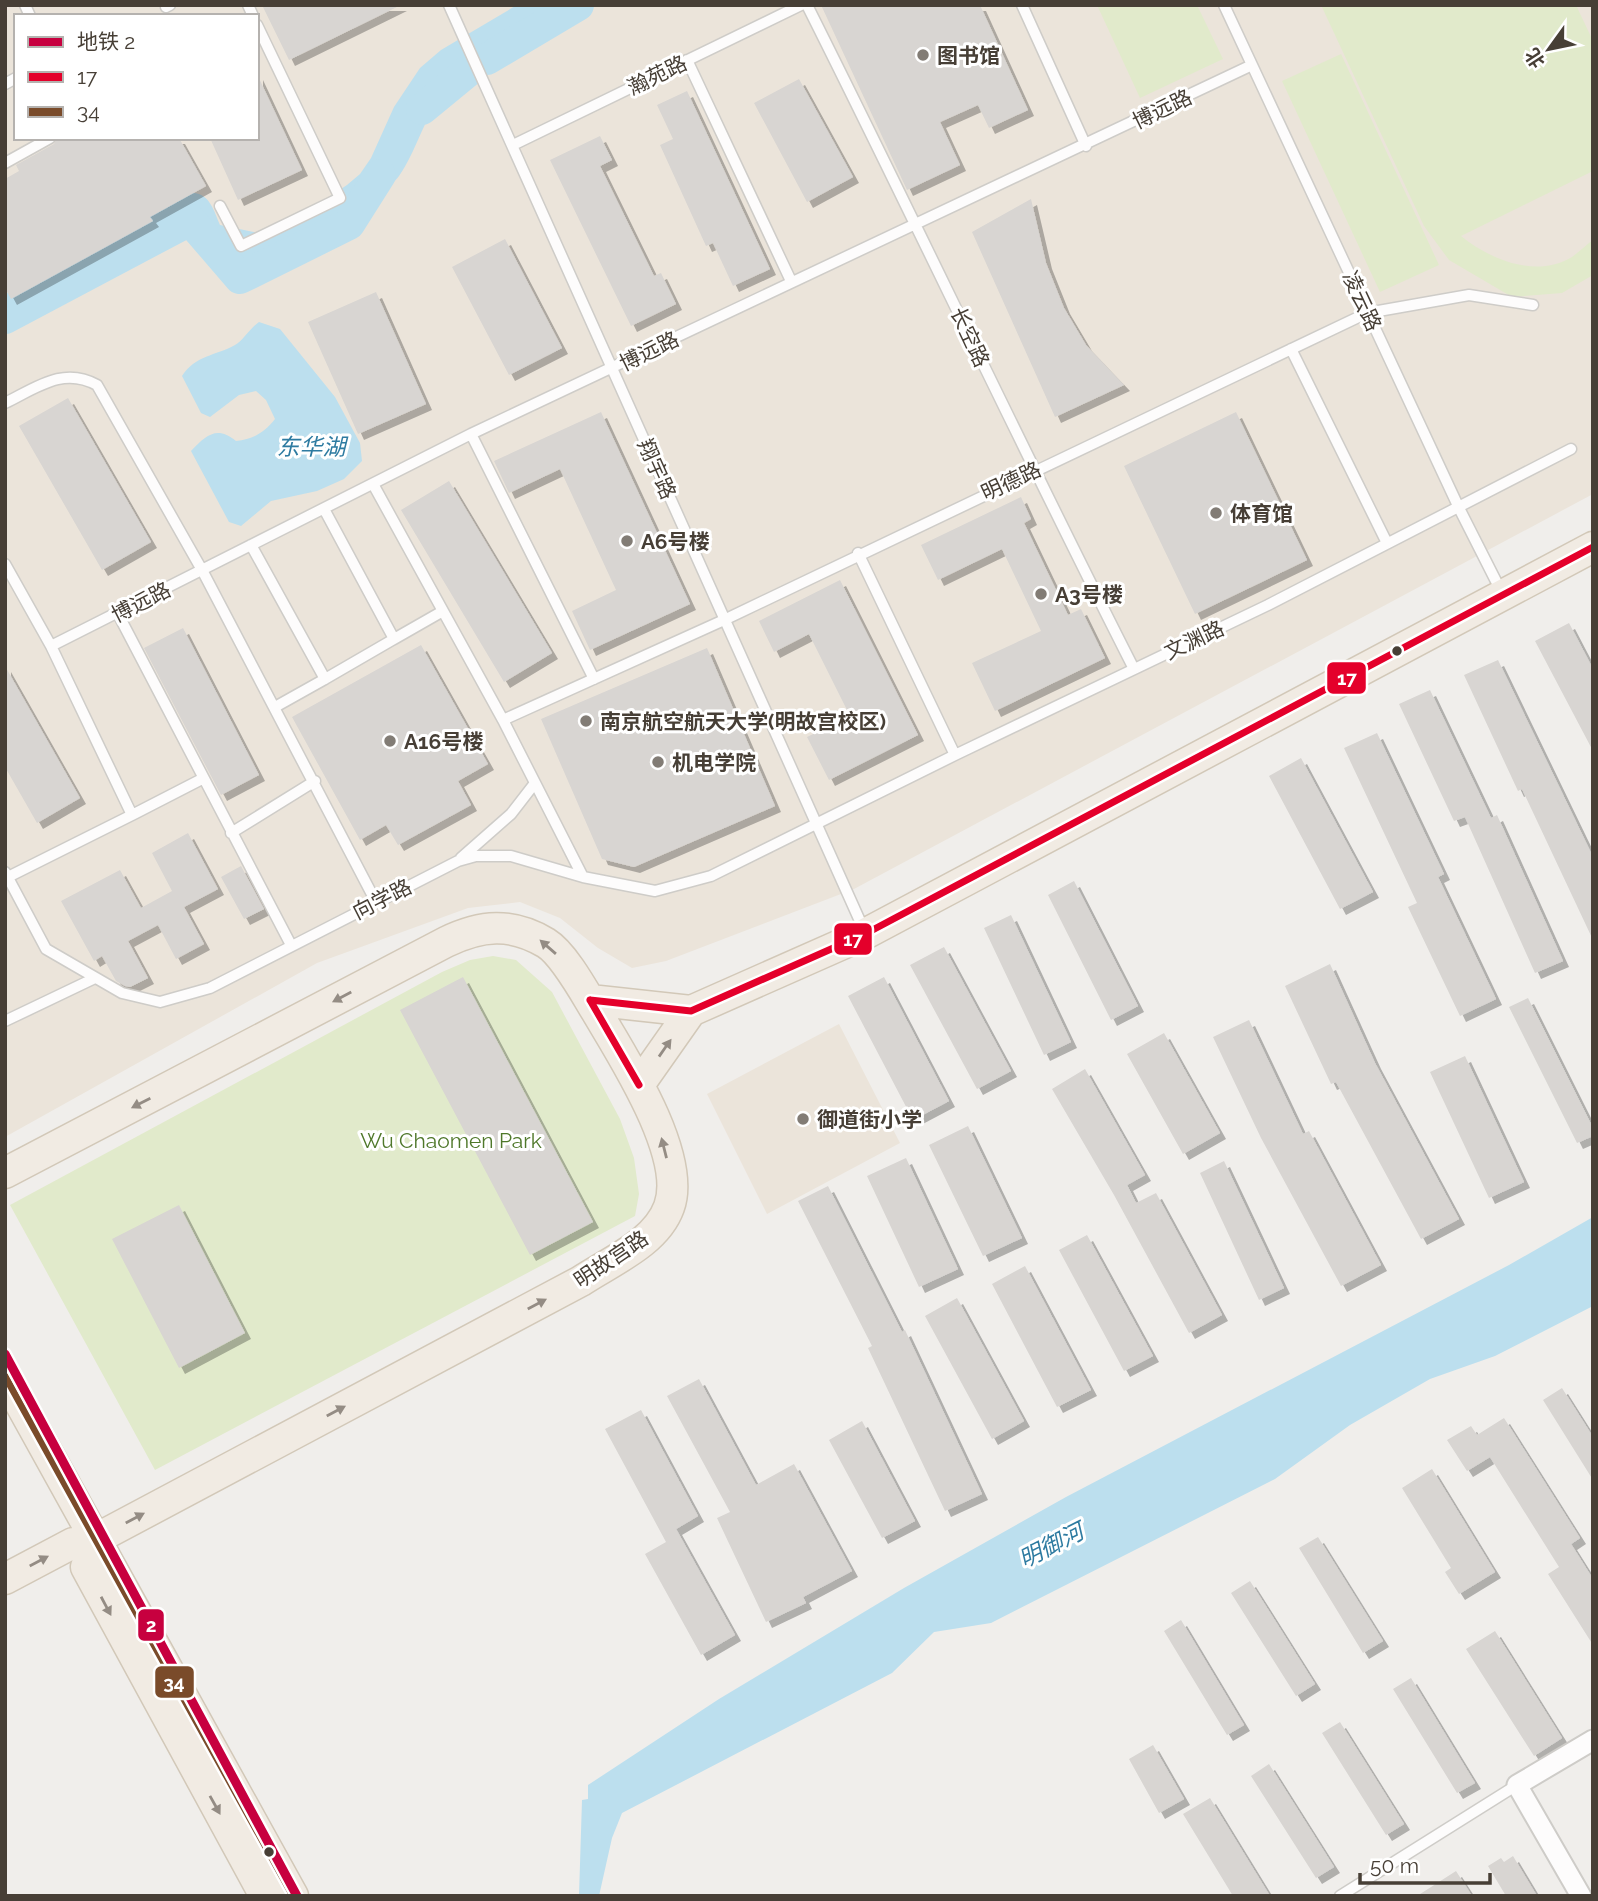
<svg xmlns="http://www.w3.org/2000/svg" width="1598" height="1901" viewBox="0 0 1598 1901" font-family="Raleway,'Noto Sans SC',sans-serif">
  <defs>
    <filter id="shadow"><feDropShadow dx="6" dy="6" stdDeviation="0" flood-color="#0004"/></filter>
  </defs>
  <rect width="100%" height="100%" fill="#f0eeeb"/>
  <path fill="#ebe4da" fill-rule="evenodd" d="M5,5H1593V494L854,889L666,961L632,968L598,948L560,918L520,902L468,908L317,963L5,1137ZM16,16H257V138H16Z
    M839,1024L900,1143L767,1214L707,1094Z"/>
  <path fill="#e1eacb" d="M1097,5H1197L1223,59L1140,98Z
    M1321,5H1576L1593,41V171L1461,236C1489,259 1536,279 1572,257C1579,252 1586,245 1593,240V275L1562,293L1512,297L1449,260L1424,226Z
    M1341,54L1439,265L1380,292L1282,81Z
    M493,956L516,960L552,992L620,1119L634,1158L639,1194L635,1216L155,1470L10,1205L442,972L470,960Z"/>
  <path fill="#bcdfee" d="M517,5H560C516,30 474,57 442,96C423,120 416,152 399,176C377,205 273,270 236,257C224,253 201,231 189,223L5,316V294L193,193C210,194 214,211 220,225L258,233L321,202L347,185L360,174L371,158L394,107L420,68L441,50Z
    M259,322L280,329L335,397L360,443L362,461L344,479L317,491L271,501L241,526L229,522L191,451C206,435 217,425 236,441C253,439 264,433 275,419L266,400L256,391L239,395L210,417L201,413L182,376C196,355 215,356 235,345C242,342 250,328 259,322Z
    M1593,1217V1306L1495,1356L1430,1379L1350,1425L1275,1479L991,1623L934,1632L892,1673L622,1813L612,1838L599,1896H579L582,1800L588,1799V1785L719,1699L904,1588L1066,1497L1509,1265Z"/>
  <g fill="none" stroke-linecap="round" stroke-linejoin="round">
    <path stroke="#bcdfee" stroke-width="32" d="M487,59L578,5
      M422,109L467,72
      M5,318L190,220L240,278L349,224L380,175"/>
  </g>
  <path fill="#d8d5d2" filter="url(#shadow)" d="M262,5H401L289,60Z
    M821,5H980L1028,110L989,128L978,105L940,122L960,165L907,190Z
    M257,74L302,170L238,200L210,138H257Z
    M799,79L853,177L807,202L754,103Z
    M687,91L770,269L733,286L713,243L706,246L660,145L673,139L657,105Z
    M600,136L612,160L600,166L654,276L661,273L676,304L631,326L550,160Z
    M57,138H179L206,186L150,217L153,221L11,299L5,288V179L19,171L16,165L54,144Z
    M1031,199L1046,263L1064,308L1086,345L1124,385L1055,417L972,232Z
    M505,239L562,348L509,375L452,267Z
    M376,292L426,404L358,434L308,322Z
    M68,398L151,542L102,570L19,426Z
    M601,412L690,604L590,650L572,611L616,590L560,469L509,493L494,461Z
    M1236,412L1307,560L1195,614L1124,466Z
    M449,481L552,653L504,682L401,510Z
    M1021,497L1031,519L1024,523L1068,615L1081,609L1105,658L995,711L972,663L1041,631L1002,549L938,580L921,545Z
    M840,580L918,735L829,780L807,737L850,716L809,634L774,652L759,621Z
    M1569,623L1593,669V751L1535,641Z
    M183,628L259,775L221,795L144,648Z
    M421,645L488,764L458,781L471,805L398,845L386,825L360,840L292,717Z
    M707,648L775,806L634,867L602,859L541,719Z
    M1498,660L1593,857V940L1522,789L1518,791L1464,675Z
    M5,666L80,798L37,823L5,767Z
    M1430,690L1491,818L1497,815L1563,961L1535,973L1465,817L1454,821L1399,704Z
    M1377,733L1444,874L1438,877L1496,999L1460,1016L1408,907L1417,903L1344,748Z
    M1301,758L1373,892L1340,909L1269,776Z
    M188,833L218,889L184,907L204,944L176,959L158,925L128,941L148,978L130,987L125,986L116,981L102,956L94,961L61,901L120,870L141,908L172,891L152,853Z
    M241,866L264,909L244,919L221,877Z
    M1074,881L1138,1006L1111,1020L1048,895Z
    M1011,915L1071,1042L1044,1055L984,928Z
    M944,947L1011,1071L977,1089L910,965Z
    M1330,964L1375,1063L1459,1219L1421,1239L1336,1082L1331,1084L1285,986Z
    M463,977L593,1222L530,1255L400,1010Z
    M884,977L949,1101L913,1120L848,996Z
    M1528,998L1593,1128V1136L1577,1143L1509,1007Z
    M1249,1020L1303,1134L1309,1131L1381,1265L1341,1286L1261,1138L1213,1037Z
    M1164,1033L1220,1133L1183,1154L1127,1054Z
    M1465,1056L1524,1182L1489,1198L1430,1072Z
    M1085,1069L1145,1175L1127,1185L1136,1203L1156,1193L1222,1315L1189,1333L1114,1195L1052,1089Z
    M968,1126L1022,1238L983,1256L929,1145Z
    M906,1158L958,1269L919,1287L867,1176Z
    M1224,1161L1284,1288L1259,1300L1200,1173Z
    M828,1186L902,1332L905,1330L982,1494L945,1511L868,1348L872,1346L798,1201Z
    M179,1205L245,1333L179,1368L112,1239Z
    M1087,1235L1153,1356L1124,1371L1059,1250Z
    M1025,1266L1091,1390L1057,1407L992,1284Z
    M957,1298L1024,1421L992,1439L925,1316Z
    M699,1379L756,1485L794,1464L852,1571L803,1597L806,1603L766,1622L717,1518L730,1512L667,1396Z
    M1562,1388L1593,1437V1480L1543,1400Z
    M641,1410L698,1516L676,1529L735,1635L701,1655L645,1554L666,1542L605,1429Z
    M1504,1418L1580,1538L1571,1544L1593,1579V1645L1548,1574L1559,1567L1490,1457L1467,1471L1447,1440L1471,1426L1477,1435Z
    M862,1421L915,1521L882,1538L829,1440Z
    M1432,1469L1495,1572L1459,1594L1445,1572L1451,1568L1402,1488Z
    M1318,1537L1383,1641L1363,1653L1299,1548Z
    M1250,1581L1315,1684L1296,1696L1231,1593Z
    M1181,1620L1244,1725L1227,1735L1164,1631Z
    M1495,1631L1562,1738L1534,1756L1466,1649Z
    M1411,1678L1475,1783L1457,1793L1393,1689Z
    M1340,1722L1404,1824L1386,1835L1322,1733Z
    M1153,1745L1184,1799L1159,1813L1129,1759Z
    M1269,1764L1334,1867L1316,1878L1251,1776Z
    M1210,1798L1270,1896H1233L1183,1814Z
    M1513,1856L1537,1896H1506L1488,1866L1501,1858L1504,1862Z
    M1456,1871L1472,1896H1417Z"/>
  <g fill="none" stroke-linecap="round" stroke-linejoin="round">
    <defs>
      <path id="service" d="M25,5L30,16
        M248,5L253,16
        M449,5L864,930
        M807,5C918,226 1022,449 1134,669
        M1022,5L1086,146
        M1224,5L1459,508L1501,591
        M166,7L170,5
        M687,60L791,281
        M5,84L16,78
        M513,145L801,5
        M5,163L50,138
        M220,206L241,246L340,198L257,25
        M1291,349L1387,543
        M5,403C36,388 63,366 97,385L202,570L376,902
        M471,434L594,679
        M373,484L503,720L583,877
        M251,545L325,679L394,639L324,509
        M858,553L955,755
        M5,564L51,646L132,815L8,877
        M118,614L291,945
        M394,639L443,611
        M51,646L471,434L1252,65
        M275,707L325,679
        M503,720L724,620L1367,313L1469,295L1533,305
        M132,815L202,779
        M231,833L315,781
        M461,858L511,814L535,783
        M5,872L46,949L122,993L160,1002L210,988L458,861L476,856H511L583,877L655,891L711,876L955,755L1268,605L1571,449
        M5,1021L95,978
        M1340,1896L1517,1785"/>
      <path id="minor" d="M1581,1896L1517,1785L1593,1740"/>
      <path id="primary" d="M590,1000L691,1011L865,934L1593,547
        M639,1085L691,1011
        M5,1173L446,942C481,925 511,922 546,943C564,954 585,993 596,1011C622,1055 688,1156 669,1207C656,1243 611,1261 581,1281L94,1540L73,1543L5,1579
        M5,1376L293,1896
        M86,1567L265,1896"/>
    </defs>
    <use href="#service" stroke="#ceccc8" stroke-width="13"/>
    <use href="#minor" stroke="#ceccc8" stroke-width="23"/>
    <use href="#primary" stroke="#d2c8b8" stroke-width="33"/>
    <use href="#service" stroke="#fdfcfc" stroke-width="10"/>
    <use href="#minor" stroke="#fdfcfc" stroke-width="19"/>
    <use href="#primary" stroke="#f1ebe3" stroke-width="30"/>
    <defs>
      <path id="bus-1" d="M590,1000L691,1011L865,934L1593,547
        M590,1000L639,1085"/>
      <path id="bus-2" d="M5,1376L293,1896"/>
    </defs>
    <use href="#bus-1" stroke="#fff" stroke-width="12"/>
    <use href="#bus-2" stroke="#fff" stroke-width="12"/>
    <use href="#bus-1" stroke="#e4002b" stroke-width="7"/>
    <use href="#bus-2" stroke="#7a4b2a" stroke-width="7"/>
    <defs>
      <path id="metro-1" d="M5,1354L297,1896"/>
    </defs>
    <use href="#metro-1" stroke="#fff" stroke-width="14"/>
    <use href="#metro-1" stroke="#c7003f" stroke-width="9"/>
  </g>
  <defs><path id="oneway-solid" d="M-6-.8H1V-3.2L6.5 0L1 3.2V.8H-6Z" transform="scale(1.75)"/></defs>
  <g fill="#948c84">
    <use href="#oneway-solid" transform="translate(548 947) rotate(-139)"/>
    <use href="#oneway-solid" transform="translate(342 997) rotate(152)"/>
    <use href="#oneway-solid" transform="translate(665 1048) rotate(-55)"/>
    <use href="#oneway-solid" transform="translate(141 1103) rotate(153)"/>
    <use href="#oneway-solid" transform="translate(664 1148) rotate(-104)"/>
    <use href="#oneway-solid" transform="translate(537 1304) rotate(-28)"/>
    <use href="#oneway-solid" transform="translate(336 1411) rotate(-28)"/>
    <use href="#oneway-solid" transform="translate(135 1518) rotate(-28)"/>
    <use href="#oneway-solid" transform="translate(39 1561) rotate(-28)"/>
    <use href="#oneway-solid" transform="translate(106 1606) rotate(62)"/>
    <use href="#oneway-solid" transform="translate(215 1805) rotate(61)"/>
  </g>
  <g fill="#827c75" stroke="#fff" stroke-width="2.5">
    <circle cx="923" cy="55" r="7"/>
    <circle cx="1216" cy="513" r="7"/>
    <circle cx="627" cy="541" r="7"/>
    <circle cx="1041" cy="594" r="7"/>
    <circle cx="586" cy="721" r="7"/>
    <circle cx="390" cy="741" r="7"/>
    <circle cx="658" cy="762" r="7"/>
    <circle cx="803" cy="1119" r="7"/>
  </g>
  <g fill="#473f36" stroke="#fff" stroke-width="2.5">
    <circle cx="1397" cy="651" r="6"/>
    <circle cx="269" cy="1852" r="6"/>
  </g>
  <g text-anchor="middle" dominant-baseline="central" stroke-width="6" stroke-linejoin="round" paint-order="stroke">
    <g font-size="21" font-weight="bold" fill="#473f36" stroke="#fff" text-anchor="start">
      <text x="937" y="55">图书馆</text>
      <text x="1230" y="513">体育馆</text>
      <text x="641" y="541">A6号楼</text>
      <text x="1055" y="594">A3号楼</text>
      <text x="600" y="721">南京航空航天大学(明故宫校区)</text>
      <text x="404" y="741">A16号楼</text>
      <text x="672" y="762">机电学院</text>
      <text x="817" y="1119">御道街小学</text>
    </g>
    <g font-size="21" fill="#473f36" stroke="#fff">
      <text transform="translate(657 75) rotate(-26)">瀚苑路</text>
      <text transform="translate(1162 109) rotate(-26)">博远路</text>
      <text transform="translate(1362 301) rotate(65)">凌云路</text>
      <text transform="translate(970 337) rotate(65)">长空路</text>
      <text transform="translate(649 351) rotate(-26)">博远路</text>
      <text transform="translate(657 469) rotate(66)">翔宇路</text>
      <text transform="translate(1011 481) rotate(-25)">明德路</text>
      <text transform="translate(141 602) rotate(-27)">博远路</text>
      <text transform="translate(1194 640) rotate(-25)">文渊路</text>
      <text transform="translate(382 899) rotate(-27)">向学路</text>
      <text transform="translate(611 1259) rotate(-34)">明故宫路</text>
    </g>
    <g font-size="21" fill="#4f782a" stroke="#fff">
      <text x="451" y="1140">Wu Chaomen Park</text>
    </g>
    <g font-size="23" font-style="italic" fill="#2e7ba1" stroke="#fff">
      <text x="311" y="446">东华湖</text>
      <text transform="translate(1051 1545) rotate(-27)">明御河</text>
    </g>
  </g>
  <g stroke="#fff" stroke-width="2.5">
    <rect x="1326" y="661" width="41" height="34" rx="7" fill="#e4002b"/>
    <rect x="833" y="922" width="40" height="34" rx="7" fill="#e4002b"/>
    <rect x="137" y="1608" width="28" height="34" rx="7" fill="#c7003f"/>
    <rect x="154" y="1665" width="41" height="34" rx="7" fill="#7a4b2a"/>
  </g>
  <g font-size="19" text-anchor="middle" font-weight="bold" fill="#fff">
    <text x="1347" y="685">17</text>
    <text x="853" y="946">17</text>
    <text x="151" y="1632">2</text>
    <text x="174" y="1689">34</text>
  </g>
  <rect width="1598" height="1901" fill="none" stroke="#473f36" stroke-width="14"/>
  <rect x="14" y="14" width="245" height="126" fill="#ffffff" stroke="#b5b2af" stroke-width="2"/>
  <rect x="28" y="37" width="35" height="10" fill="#c7003f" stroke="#b5b2af" stroke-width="2"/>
  <text x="77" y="49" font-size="21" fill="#473f36">地铁 2</text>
  <rect x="28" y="72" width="35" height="10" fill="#e4002b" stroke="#b5b2af" stroke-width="2"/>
  <text x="77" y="84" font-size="21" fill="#473f36">17</text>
  <rect x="28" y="107" width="35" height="10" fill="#7a4b2a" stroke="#b5b2af" stroke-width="2"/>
  <text x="77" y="119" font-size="21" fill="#473f36">34</text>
  <g transform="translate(1549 49) rotate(237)" stroke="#ffffff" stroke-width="5" paint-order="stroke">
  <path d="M0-5L12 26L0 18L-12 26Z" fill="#473f36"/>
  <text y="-10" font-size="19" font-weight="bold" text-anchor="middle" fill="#473f36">北</text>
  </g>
  <path d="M1360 1873v10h130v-10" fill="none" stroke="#473f36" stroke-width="3.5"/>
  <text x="1370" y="1873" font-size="21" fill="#473f36" stroke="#ffffff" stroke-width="5" paint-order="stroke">50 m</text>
</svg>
